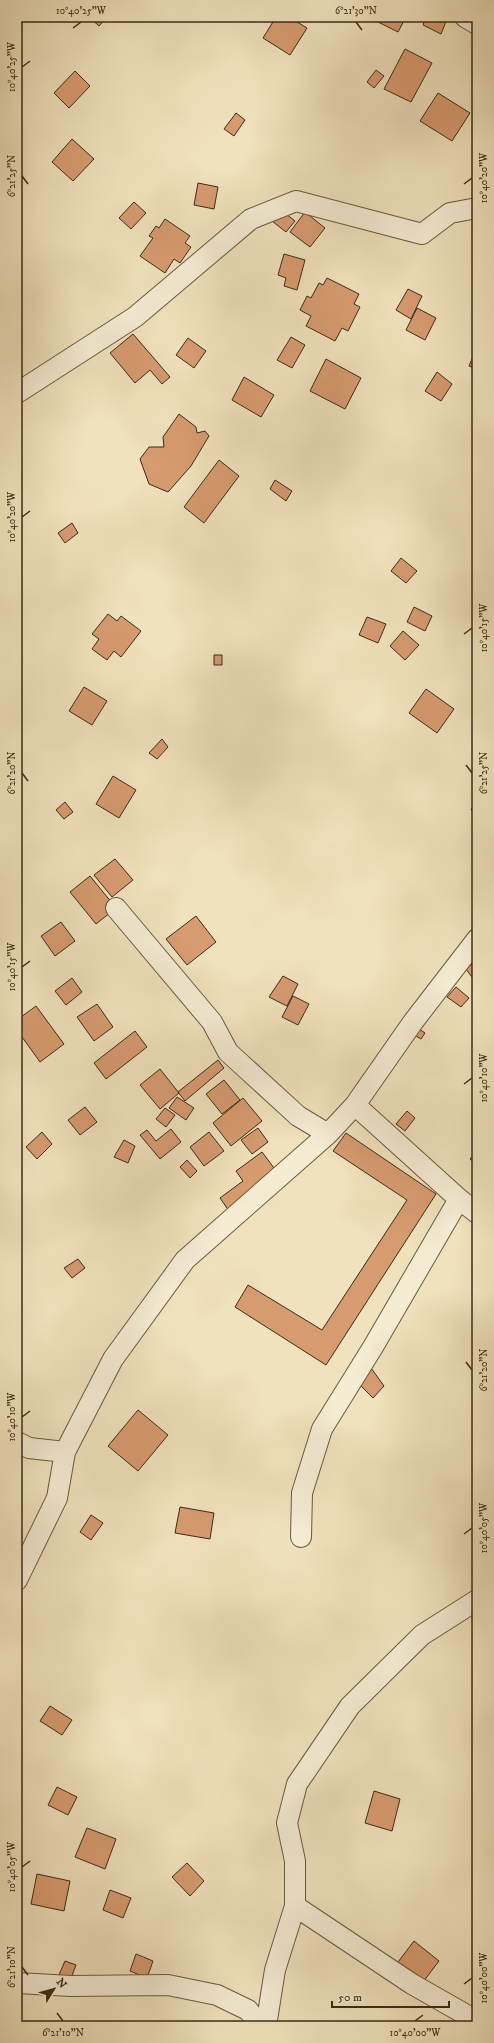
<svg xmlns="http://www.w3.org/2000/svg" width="494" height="2043" viewBox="0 0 494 2043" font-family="'IM FELL DW Pica',serif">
  <rect width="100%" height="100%" fill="#f0e2bd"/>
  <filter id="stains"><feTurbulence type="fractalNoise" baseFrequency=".005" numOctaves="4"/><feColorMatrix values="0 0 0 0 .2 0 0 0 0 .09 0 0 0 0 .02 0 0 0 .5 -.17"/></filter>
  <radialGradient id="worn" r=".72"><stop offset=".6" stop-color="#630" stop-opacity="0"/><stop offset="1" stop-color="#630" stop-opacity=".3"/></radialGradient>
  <path fill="#d79b70" stroke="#3b2b18" d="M89,17H107L99,26Z
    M276,17H289L307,28L290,55L263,38Z
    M368,17H406L398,32Z
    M426,17L447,19L441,34L423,25Z
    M405,49L432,63L411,102L384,89Z
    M376,70L384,76L374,88L367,82Z
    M75,71L90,86L69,108L54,93Z
    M438,93L470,113L452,141L420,121Z
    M236,113L245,120L234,136L224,129Z
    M72,139L94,159L73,181L52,162Z
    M198,183L218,187L214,209L194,205Z
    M134,202L146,213L131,229L119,218Z
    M281,210L295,221L286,232L272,221Z
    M305,212L325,228L310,247L290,232Z
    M165,219L190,236L185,243L191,247L180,263L174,259L165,273L140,256L153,238L149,236L156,226L159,228Z
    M284,254L305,260L297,290L284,286L286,278L278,275Z
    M327,278L359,294L354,304L360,307L348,331L342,328L335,341L306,326L311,316L300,310L307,296L311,298L319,283L323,285Z
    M408,289L422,296L411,319L396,310Z
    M417,308L436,318L425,340L406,330Z
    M133,334L170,377L162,384L150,370L135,383L110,353Z
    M291,337L305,345L292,368L277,360Z
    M188,338L206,351L194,368L176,355Z
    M474,354L477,355V369L469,366Z
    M326,359L361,378L345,409L310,391Z
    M437,372L452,384L441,401L425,391Z
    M244,377L274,395L261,417L232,400Z
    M179,414L196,427L197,433L205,431L209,436L191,466L168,492L149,484L140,459L149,447H164L163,437Z
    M219,460L239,476L204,523L184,507Z
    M275,480L292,491L286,501L270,489Z
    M72,523L78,533L65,543L58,533Z
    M401,558L417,571L406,583L391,571Z
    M414,607L432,616L425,631L407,622Z
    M108,614L117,621L121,616L141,631L121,657L114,651L107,660L92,649L99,639L92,634Z
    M367,617L386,624L378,643L359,635Z
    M403,631L419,645L405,660L390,646Z
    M214,655H222V665H214Z
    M84,687L107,701L92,725L69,711Z
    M426,689L454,709L437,733L409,713Z
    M162,739L168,747L157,759L149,753Z
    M113,776L136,790L119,818L96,804Z
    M477,800V813L471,810Z
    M65,802L73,812L64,819L56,810Z
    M115,859L133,880L112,897L94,875Z
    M90,876L116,908L96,924L70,892Z
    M196,916L216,942L187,965L166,939Z
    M61,922L75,941L55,956L41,936Z
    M474,963L477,967V974L472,977L465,968Z
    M283,976L298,984L287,1006L269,997Z
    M72,978L82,992L66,1005L55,991Z
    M456,987L469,998L461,1007L447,997Z
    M293,996L309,1004L298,1025L282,1017Z
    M97,1004L113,1027L94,1041L77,1017Z
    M36,1006L64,1044L40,1062L17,1030V1020Z
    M419,1029L425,1033L421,1039L413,1034Z
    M135,1031L147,1047L106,1079L94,1063Z
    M218,1060L224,1068L185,1101L178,1092Z
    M160,1069L179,1093L160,1109L140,1085Z
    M224,1080L240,1100L222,1114L206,1094Z
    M177,1097L194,1108L186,1120L169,1108Z
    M243,1098L262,1121L231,1146L213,1123Z
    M85,1107L97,1122L80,1135L68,1120Z
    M165,1108L175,1115L166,1127L156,1119Z
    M407,1111L415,1118L405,1131L396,1124Z
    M258,1128L268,1142L252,1154L241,1140Z
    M171,1129L181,1142L160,1159L140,1135L147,1130L156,1141Z
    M42,1132L52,1144L37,1159L26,1147Z
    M209,1132L224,1151L204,1166L190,1147Z
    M346,1133L436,1194L326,1365L235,1307L248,1285L322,1330L407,1200L333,1151Z
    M124,1140L135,1146L128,1163L114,1157Z
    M477,1151V1165L470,1159Z
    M262,1152L280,1176L229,1211L220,1198L243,1181L236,1171Z
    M187,1160L197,1171L190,1178L180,1167Z
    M78,1259L85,1268L72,1278L64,1268Z
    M371,1368L384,1386L373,1398L357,1382Z
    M138,1410L168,1435L138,1471L108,1446Z
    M180,1507L214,1513L210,1539L175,1533Z
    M91,1515L103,1523L91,1540L80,1532Z
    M17,1650L21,1651L17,1669Z
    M50,1706L72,1720L62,1735L40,1721Z
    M57,1787L77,1797L68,1815L48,1805Z
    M374,1791L400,1799L392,1831L365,1823Z
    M87,1828L116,1839L105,1869L75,1857Z
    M187,1863L204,1881L190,1896L172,1877Z
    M37,1874L70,1881L64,1911L31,1904Z
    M110,1890L131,1898L123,1918L103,1910Z
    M414,1941L439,1961L420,1986L395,1966Z
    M136,1954L153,1961L147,1978L130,1971Z
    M65,1961L76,1965L70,1981L58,1977Z"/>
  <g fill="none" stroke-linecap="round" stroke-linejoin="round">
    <defs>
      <path id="minor" d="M465,17L477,24
        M17,393L135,317L251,219L296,201L422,234L450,213L477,208
        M116,908L212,1022L228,1052L298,1116L328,1134
        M355,1105L459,1199L477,1213
        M17,1442L29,1448L65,1452
        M301,1537L302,1493L322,1429L373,1347L459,1199
        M17,1580L57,1498L65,1452L113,1359L185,1260L328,1134L355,1105L413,1022L477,939
        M295,1906L412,1984L477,2021
        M17,1983L71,1986L168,1985L217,1995L248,2010L260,2026
        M266,2026L275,1970L295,1906V1861L287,1823L297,1784L350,1706L422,1635L477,1600"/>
    </defs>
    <use href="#minor" stroke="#685941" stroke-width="22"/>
    <use href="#minor" stroke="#f5ecd4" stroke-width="20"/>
  </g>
  <path fill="none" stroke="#3b2b18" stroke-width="1.5" d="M356,22L362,30M73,28L81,22M22,67L30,61M22,176L28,184M464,184L472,178M22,517L30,511M464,634L472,628M466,765L472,773M22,773L28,781M22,967L30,961M464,1084L472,1078M466,1362L472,1370M22,1417L30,1411M464,1534L472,1528M22,1867L30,1861M22,1967L28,1975M464,1984L472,1978M57,2013L63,2021M415,2021L423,2015"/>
  <rect width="494" height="2043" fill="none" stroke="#f0e2bd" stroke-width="44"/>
  <g transform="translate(54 1989) rotate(53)" stroke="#f5ecd4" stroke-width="3" paint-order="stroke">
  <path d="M0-3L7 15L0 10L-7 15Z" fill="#3b2b18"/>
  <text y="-6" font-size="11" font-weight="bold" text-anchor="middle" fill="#3b2b18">N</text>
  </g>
  <path d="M332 2001v6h117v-6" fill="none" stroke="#3b2b18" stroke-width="2"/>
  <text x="338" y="2001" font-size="12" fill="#3b2b18" stroke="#f5ecd4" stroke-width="3" paint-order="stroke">50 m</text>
  <rect x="22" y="22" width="450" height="1999" fill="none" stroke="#3b2b18" stroke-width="1.5"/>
  <g font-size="10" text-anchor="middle" fill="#3b2b18">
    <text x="81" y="14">10°40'25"W</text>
    <text x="356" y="14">6°21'30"N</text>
    <text transform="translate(11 67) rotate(-90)" y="4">10°40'25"W</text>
    <text transform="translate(11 176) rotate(-90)" y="4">6°21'25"N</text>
    <text transform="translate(483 178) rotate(-90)" y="4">10°40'20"W</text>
    <text transform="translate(11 517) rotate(-90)" y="4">10°40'20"W</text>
    <text transform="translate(483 628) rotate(-90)" y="4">10°40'15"W</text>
    <text transform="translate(11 773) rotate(-90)" y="4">6°21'20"N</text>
    <text transform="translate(483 773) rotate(-90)" y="4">6°21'25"N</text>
    <text transform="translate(11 967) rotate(-90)" y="4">10°40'15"W</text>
    <text transform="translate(483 1078) rotate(-90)" y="4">10°40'10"W</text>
    <text transform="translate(483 1370) rotate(-90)" y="4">6°21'20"N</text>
    <text transform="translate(11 1417) rotate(-90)" y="4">10°40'10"W</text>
    <text transform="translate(483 1528) rotate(-90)" y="4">10°40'05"W</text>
    <text transform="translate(11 1867) rotate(-90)" y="4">10°40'05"W</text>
    <text transform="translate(11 1967) rotate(-90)" y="4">6°21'10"N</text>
    <text transform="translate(483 1978) rotate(-90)" y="4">10°40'00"W</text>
    <text x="63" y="2036">6°21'10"N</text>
    <text x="415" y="2036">10°40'00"W</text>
  </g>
  <rect width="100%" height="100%" filter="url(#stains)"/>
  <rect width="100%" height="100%" fill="url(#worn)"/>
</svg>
